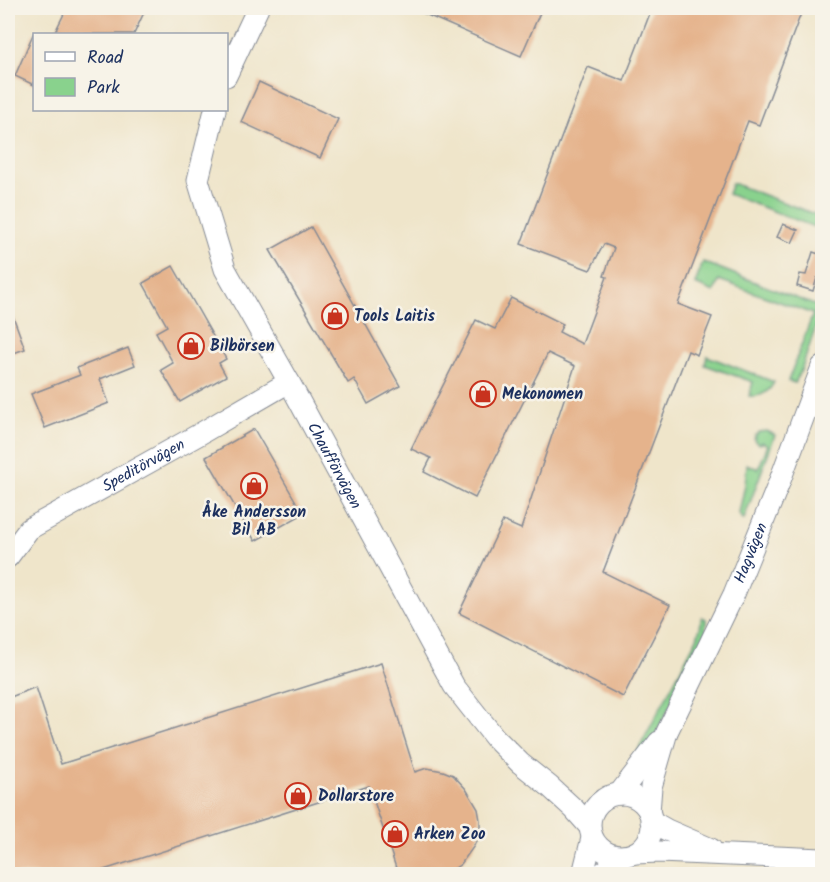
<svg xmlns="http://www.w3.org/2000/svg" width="830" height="882" viewBox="0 0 830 882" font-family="Kalam,sans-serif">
  <rect width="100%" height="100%" fill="#f7f3e8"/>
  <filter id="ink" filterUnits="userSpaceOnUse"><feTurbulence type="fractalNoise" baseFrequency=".0167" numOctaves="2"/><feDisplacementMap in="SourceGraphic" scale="12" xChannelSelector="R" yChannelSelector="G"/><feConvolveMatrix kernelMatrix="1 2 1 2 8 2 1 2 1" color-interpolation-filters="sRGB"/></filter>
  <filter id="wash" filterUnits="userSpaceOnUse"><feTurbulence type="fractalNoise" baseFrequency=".008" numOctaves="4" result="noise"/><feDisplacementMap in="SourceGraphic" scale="24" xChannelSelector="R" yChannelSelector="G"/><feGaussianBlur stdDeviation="1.35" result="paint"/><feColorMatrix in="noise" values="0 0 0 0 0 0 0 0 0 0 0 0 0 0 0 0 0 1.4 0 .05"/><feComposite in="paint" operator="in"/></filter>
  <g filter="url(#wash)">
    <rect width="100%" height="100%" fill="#efe5ca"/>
    <path fill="#89d28d" stroke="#528076" stroke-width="1.5" d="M732,183L822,217V230L728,194Z
      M703,262L822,308L802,368L795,383L788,381L813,314L719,280L714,292L695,284Z
      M707,356L774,382C769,393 761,397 749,396L753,382L705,365Z
      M767,431L775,435L744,519L741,518L739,513L745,485L747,464L758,469L768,445L762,442L761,444L757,443L754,440L755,436L759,432Z
      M702,617L706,619V632L655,736L632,762L697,638L700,628Z"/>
    <g id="blocks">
      <path fill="#e5b38c" d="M67,8H146L134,34H54Z
        M411,8H542L521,56Z
        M652,8H803L759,125L748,121L678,304L712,317L697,355L688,351L603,572L670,605L623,697L459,613L503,521L521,529L575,366L548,353L475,498L424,472L431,458L411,449L476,320L495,329L511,298L563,324L559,332L582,344L607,277L604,276L614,248L604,244L590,270L521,244L588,67L624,81Z
        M34,32V85L15,76Z
        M259,82L338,119L320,158L241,122Z
        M783,224L798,230L792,243L777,237Z
        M311,227L400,386L368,404L354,379L348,383L270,250Z
        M813,252L822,255V280L817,278L813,291L797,286L800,274L806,275Z
        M173,266L226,359L219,363L226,376L180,402L161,370L173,363L156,332L167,326L143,283Z
        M8,305H9L25,349L8,355Z
        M128,348L135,365L100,379L109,403L45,428L31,394L80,375L77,368Z
        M254,429L303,514L255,541L206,457Z
        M381,663L415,772L427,768L443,771L453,775L466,789L478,809L480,820V832L474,846L461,864L452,870L437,874H398L369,786L91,874H8V698L36,687L61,764Z"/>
    </g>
  </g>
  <g filter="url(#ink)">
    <use href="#blocks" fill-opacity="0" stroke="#858a94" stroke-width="1.5"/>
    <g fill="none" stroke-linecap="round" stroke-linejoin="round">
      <defs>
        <g id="minor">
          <path d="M226,76L258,8"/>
          <path id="s1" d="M215,110L198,180L225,269L289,382L454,686L495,738L520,763L549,786L574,809L590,827"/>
          <path id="s2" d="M8,557L29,529L198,435L289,382"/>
          <circle cx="621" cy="825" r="31"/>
          <path d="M619,794L659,742"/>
          <path id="s3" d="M649,812L651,787L667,732L734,594L779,483L822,367"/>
          <path d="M651,821L667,830L711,849"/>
          <path d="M635,853L659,852L822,859"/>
          <path d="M583,874L592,838"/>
          <path d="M601,874L624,856"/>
        </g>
      </defs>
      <use href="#minor" stroke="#858a94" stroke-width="23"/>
      <use href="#minor" stroke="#fff" stroke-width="21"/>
    </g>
  </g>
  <defs>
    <symbol id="shop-ring" viewBox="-11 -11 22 22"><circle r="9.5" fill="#f7f3e8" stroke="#c8321e" stroke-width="1.5"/><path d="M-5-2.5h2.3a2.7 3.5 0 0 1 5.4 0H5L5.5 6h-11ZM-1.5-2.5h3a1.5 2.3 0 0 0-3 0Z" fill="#c8321e"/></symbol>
  </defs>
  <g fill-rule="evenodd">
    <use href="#shop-ring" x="320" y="301" width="30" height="30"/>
    <use href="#shop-ring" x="176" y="331" width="30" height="30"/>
    <use href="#shop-ring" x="468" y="379" width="30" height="30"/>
    <use href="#shop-ring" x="239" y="471" width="30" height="30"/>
    <use href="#shop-ring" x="283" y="781" width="30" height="30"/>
    <use href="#shop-ring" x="380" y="819" width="30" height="30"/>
  </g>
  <g text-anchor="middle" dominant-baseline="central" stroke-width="5" stroke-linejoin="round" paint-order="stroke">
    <g font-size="16" font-weight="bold" fill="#1b2f5e" stroke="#f7f3e8" text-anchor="start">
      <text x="354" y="316">Tools Laitis</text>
      <text x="210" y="346">Bilbörsen</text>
      <text x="502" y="394">Mekonomen</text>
      <text x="254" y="512" text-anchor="middle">Åke Andersson<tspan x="254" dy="18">Bil AB</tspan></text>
      <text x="318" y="796">Dollarstore</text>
      <text x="414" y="834">Arken Zoo</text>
    </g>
    <g font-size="16" fill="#1b2f5e" stroke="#f7f3e8">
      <text stroke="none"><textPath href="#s2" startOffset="166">Speditörvägen</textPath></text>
      <text stroke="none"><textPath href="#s1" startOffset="390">Chaufförvägen</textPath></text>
      <text stroke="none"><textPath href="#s3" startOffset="280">Hagvägen</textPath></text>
    </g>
  </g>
  <rect width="830" height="882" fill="none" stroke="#f7f3e8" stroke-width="30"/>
  <rect x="33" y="33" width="195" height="78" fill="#f7f3e8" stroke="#9fa5b1" stroke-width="1.5"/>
  <rect x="45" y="52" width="30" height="9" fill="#ffffff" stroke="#9fa5b1" stroke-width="1.5"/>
  <text x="87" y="63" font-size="18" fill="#1b2f5e">Road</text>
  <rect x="45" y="78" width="30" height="18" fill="#89d28d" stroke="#9fa5b1" stroke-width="1.5"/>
  <text x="87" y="93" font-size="18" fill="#1b2f5e">Park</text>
</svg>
